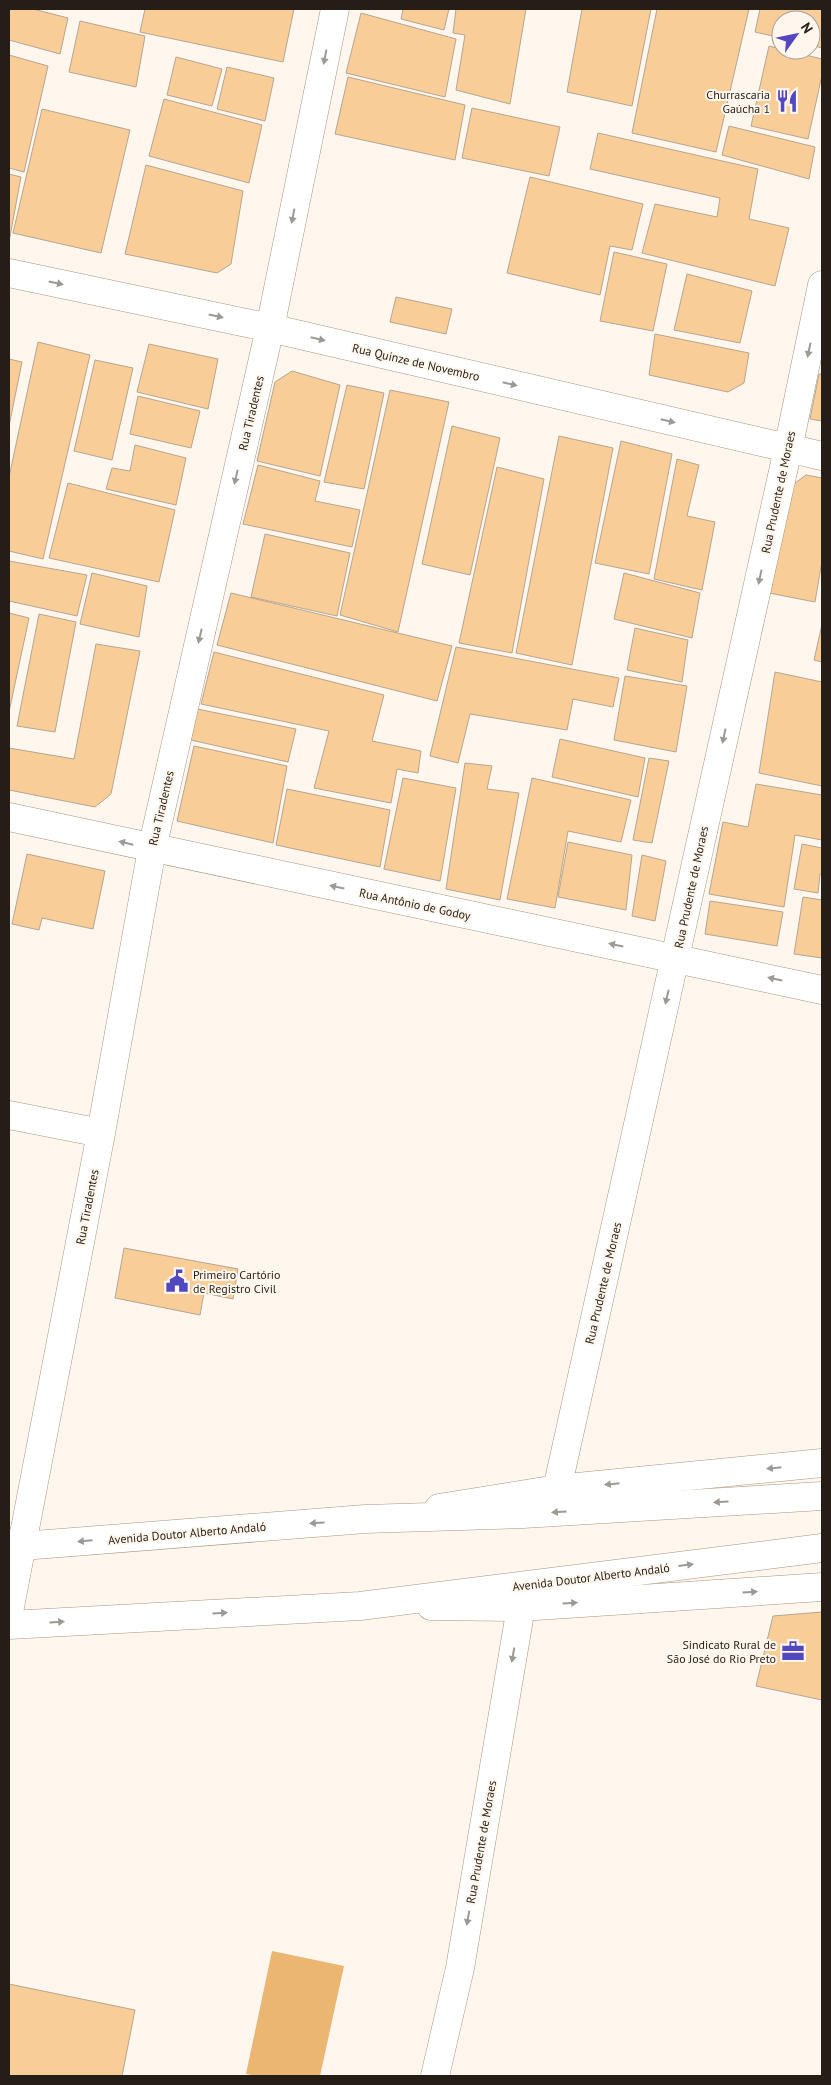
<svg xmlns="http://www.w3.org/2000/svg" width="831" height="2085" viewBox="0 0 831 2085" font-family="'PT Sans',sans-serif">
  <rect width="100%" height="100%" fill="#fff7ee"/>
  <path fill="#ebb572" d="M272,1951L344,1966L320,2076H258L246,2074Z"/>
  <path fill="#f9cd98" stroke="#b7a590" d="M9,9H33L68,18L60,54L9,40Z
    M145,9H294L283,62L140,32Z
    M403,9H449L444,30L401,19Z
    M456,9H526L510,104L456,90L465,35L453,33Z
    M582,9H651L632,106L567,92Z
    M657,9H749L716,152L632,133Z
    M760,9H822V48L811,45V20H781V38L755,32Z
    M361,13L456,39L445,97L346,73Z
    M80,21L145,36L136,87L69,72Z
    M769,46L822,59V75L808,139L751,126Z
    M9,55L48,66L24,172L9,168Z
    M176,57L222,69L212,106L167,95Z
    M227,67L274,78L265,121L217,109Z
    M348,77L465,105L455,160L335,134Z
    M164,99L262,125L249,183L149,156Z
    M472,108L560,127L549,176L462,158Z
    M42,109L130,130L101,253L13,233Z
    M729,126L815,147L809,179L722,155Z
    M598,133L758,169L749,219L789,228L775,286L642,253L655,204L717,217L720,198L590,169Z
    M146,165L243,191L231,264L217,273L125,254Z
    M9,174L21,177L9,242Z
    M530,177L643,204L632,250L610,246L600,295L507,273Z
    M614,252L667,264L653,331L600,321Z
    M687,274L752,291L740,343L674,330Z
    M396,297L452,309L446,334L390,322Z
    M655,334L749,353L744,383L728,392L649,375Z
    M38,342L90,355L43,559L9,551V477Z
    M149,344L218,359L208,409L137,392Z
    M9,359L22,362L9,426Z
    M95,360L133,368L112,460L74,451Z
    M292,371L340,385L320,476L257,461L275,382Z
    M819,374H822V421L810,419Z
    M347,385L384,393L364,489L324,482Z
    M390,390L449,402L398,632L340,615Z
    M138,396L200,411L191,448L130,434Z
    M452,426L500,438L470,575L422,564Z
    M559,436L613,448L572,665L516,653Z
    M621,441L672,454L649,574L595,563Z
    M135,445L186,458L176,505L106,489L112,468L130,471Z
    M677,459L699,465L687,516L715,522L702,590L654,579Z
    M258,465L320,481L315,501L360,510L352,547L243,524Z
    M497,467L544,479L512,653L459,643Z
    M806,475L822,478V561L815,602L769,593L791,486Z
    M68,483L175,510L159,582L49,558Z
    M265,534L350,553L337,616L251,597Z
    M9,561L87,575L77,616L9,601Z
    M92,573L147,586L139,637L80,624Z
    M624,573L700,593L692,638L614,619Z
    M231,593L452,646L437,701L217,645Z
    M9,613L29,618L9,712Z
    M39,614L76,622L55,732L17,726Z
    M822,624V662L814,660Z
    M635,628L688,640L682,682L627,670Z
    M96,644L140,651L111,794L95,807L9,790V748L74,759Z
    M456,647L619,678L613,707L573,699L567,730L470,714L458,763L430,756Z
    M214,652L384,695L372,741L421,751L418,773L397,769L391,803L314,788L329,731L201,704Z
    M775,672L822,682V786L759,773Z
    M625,676L687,686L676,752L614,740Z
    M197,709L296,729L288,762L191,740Z
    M560,739L645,758L638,797L552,777Z
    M194,746L287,766L273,843L177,821Z
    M649,758L669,761L652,843L633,840Z
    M465,763L492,766L487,789L519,793L500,900L446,889Z
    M403,778L456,788L440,881L384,869Z
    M532,778L631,800L621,842L568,831L555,908L507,899Z
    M756,784L822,795V840L795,835L784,907L709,894L723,822L748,827Z
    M287,789L390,810L380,867L276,845Z
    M568,842L632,855L626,910L558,897Z
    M802,844L822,848V874H820L818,893L794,889Z
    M27,854L105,871L93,929L42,918L39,930L12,924Z
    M642,855L666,861L655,921L632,916Z
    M803,897L822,900V958L794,954Z
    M710,901L783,912L777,946L705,934Z
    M124,1248L238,1269L233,1299L204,1293L200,1315L115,1298Z
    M822,1612V1700L756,1686L773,1616Z
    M9,1984L135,2010L122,2076H9Z"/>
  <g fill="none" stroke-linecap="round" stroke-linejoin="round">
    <defs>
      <path id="minor" d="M9,273L270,328L822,456
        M9,817L822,990
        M9,1115L101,1133
        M557,1489L788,449L822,285
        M439,1508L557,1489L822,1463
        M431,1606L521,1607L822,1587
        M9,1612L101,1133L152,849L270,328L335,9
        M435,2076L460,1968L521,1607"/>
      <path id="major" d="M9,1543L22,1546L365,1519L523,1514L822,1496
        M9,1625L360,1606L822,1548"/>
    </defs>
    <use href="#minor" stroke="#a89681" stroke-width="29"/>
    <use href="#major" stroke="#a89681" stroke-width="29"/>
    <use href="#minor" stroke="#fff" stroke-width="28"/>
    <use href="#major" stroke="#fff" stroke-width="28"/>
  </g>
  <defs><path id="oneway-solid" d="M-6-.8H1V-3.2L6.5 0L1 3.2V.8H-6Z" transform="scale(1.25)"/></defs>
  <g fill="#9d9a96">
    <use href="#oneway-solid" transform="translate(325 57) rotate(101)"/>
    <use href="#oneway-solid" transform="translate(293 216) rotate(101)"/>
    <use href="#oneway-solid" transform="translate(56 283) rotate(12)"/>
    <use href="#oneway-solid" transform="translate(216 316) rotate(12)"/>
    <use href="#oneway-solid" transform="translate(318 339) rotate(13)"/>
    <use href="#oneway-solid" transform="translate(809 350) rotate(102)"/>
    <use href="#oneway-solid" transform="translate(510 384) rotate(13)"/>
    <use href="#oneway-solid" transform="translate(668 421) rotate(13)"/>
    <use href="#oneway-solid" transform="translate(236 477) rotate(103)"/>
    <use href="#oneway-solid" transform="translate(760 577) rotate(102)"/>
    <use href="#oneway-solid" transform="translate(200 636) rotate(103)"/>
    <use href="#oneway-solid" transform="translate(724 736) rotate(102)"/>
    <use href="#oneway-solid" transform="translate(126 843) rotate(-167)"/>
    <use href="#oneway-solid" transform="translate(337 887) rotate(-168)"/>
    <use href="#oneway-solid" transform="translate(616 945) rotate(-168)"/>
    <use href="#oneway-solid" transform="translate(775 979) rotate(-168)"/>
    <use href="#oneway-solid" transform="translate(667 997) rotate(103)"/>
    <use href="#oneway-solid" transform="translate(774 1468) rotate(174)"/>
    <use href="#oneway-solid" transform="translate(612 1484) rotate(174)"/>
    <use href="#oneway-solid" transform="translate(721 1502) rotate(176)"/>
    <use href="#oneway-solid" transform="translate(559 1512) rotate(176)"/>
    <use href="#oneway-solid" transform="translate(317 1523) rotate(176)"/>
    <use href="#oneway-solid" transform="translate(85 1541) rotate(175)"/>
    <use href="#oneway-solid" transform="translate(686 1565) rotate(-7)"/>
    <use href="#oneway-solid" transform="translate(750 1592) rotate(-4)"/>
    <use href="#oneway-solid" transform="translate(570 1603) rotate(-4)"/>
    <use href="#oneway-solid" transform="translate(220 1613) rotate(-3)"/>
    <use href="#oneway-solid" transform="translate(57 1622) rotate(-3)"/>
    <use href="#oneway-solid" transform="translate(513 1655) rotate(100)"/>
    <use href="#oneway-solid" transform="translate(468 1918) rotate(100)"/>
  </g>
  <defs>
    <symbol id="restaurant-bare" viewBox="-9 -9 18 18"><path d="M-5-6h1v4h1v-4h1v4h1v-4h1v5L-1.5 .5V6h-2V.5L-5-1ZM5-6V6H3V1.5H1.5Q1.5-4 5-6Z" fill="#5247be" stroke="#fff7ee" stroke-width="2.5" paint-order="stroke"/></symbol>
    <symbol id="civic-bare" viewBox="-9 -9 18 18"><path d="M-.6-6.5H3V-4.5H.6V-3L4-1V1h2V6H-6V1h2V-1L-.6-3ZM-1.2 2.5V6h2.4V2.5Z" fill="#5247be" stroke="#fff7ee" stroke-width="2.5" paint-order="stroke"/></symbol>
    <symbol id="office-bare" viewBox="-9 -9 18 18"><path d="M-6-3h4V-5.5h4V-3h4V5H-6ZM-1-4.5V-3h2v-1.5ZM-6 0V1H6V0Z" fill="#5247be" stroke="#fff7ee" stroke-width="2.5" paint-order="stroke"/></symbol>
  </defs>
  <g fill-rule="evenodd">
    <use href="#restaurant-bare" x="771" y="85" width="32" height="32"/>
    <use href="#civic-bare" x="161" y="1265" width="32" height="32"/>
    <use href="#office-bare" x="777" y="1635" width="32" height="32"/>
  </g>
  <g text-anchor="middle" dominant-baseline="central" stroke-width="4" stroke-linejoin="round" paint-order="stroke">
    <g font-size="12" fill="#251e16" stroke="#fff7ee" text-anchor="end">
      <text x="770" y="94">Churrascaria<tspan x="770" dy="14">Gaúcha 1</tspan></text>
      <text x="193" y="1274" text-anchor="start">Primeiro Cartório<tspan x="193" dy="14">de Registro Civil</tspan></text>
      <text x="776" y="1644">Sindicato Rural de<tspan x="776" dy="14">São José do Rio Preto</tspan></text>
    </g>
    <g font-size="12" fill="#251e16" stroke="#fff7ee">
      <text transform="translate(416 362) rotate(13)">Rua Quinze de Novembro</text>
      <text transform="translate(251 413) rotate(-77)">Rua Tiradentes</text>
      <text transform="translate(778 492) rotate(-78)">Rua Prudente de Moraes</text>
      <text transform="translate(161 808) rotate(-77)">Rua Tiradentes</text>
      <text transform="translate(691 887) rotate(-78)">Rua Prudente de Moraes</text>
      <text transform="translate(415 904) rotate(12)">Rua Antônio de Godoy</text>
      <text transform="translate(87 1207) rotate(-79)">Rua Tiradentes</text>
      <text transform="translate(603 1283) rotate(-77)">Rua Prudente de Moraes</text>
      <text transform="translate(187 1533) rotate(-5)">Avenida Doutor Alberto Andaló</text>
      <text transform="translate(591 1577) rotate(-7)">Avenida Doutor Alberto Andaló</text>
      <text transform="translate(481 1842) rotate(-80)">Rua Prudente de Moraes</text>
    </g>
  </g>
  <rect width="831" height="2085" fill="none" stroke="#251e16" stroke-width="20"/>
  <g transform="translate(796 35) rotate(57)"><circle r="24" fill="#fff7ee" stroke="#a8a098"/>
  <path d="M0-4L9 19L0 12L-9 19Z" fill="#5247be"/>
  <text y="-8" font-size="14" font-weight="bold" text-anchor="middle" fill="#251e16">N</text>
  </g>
</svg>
